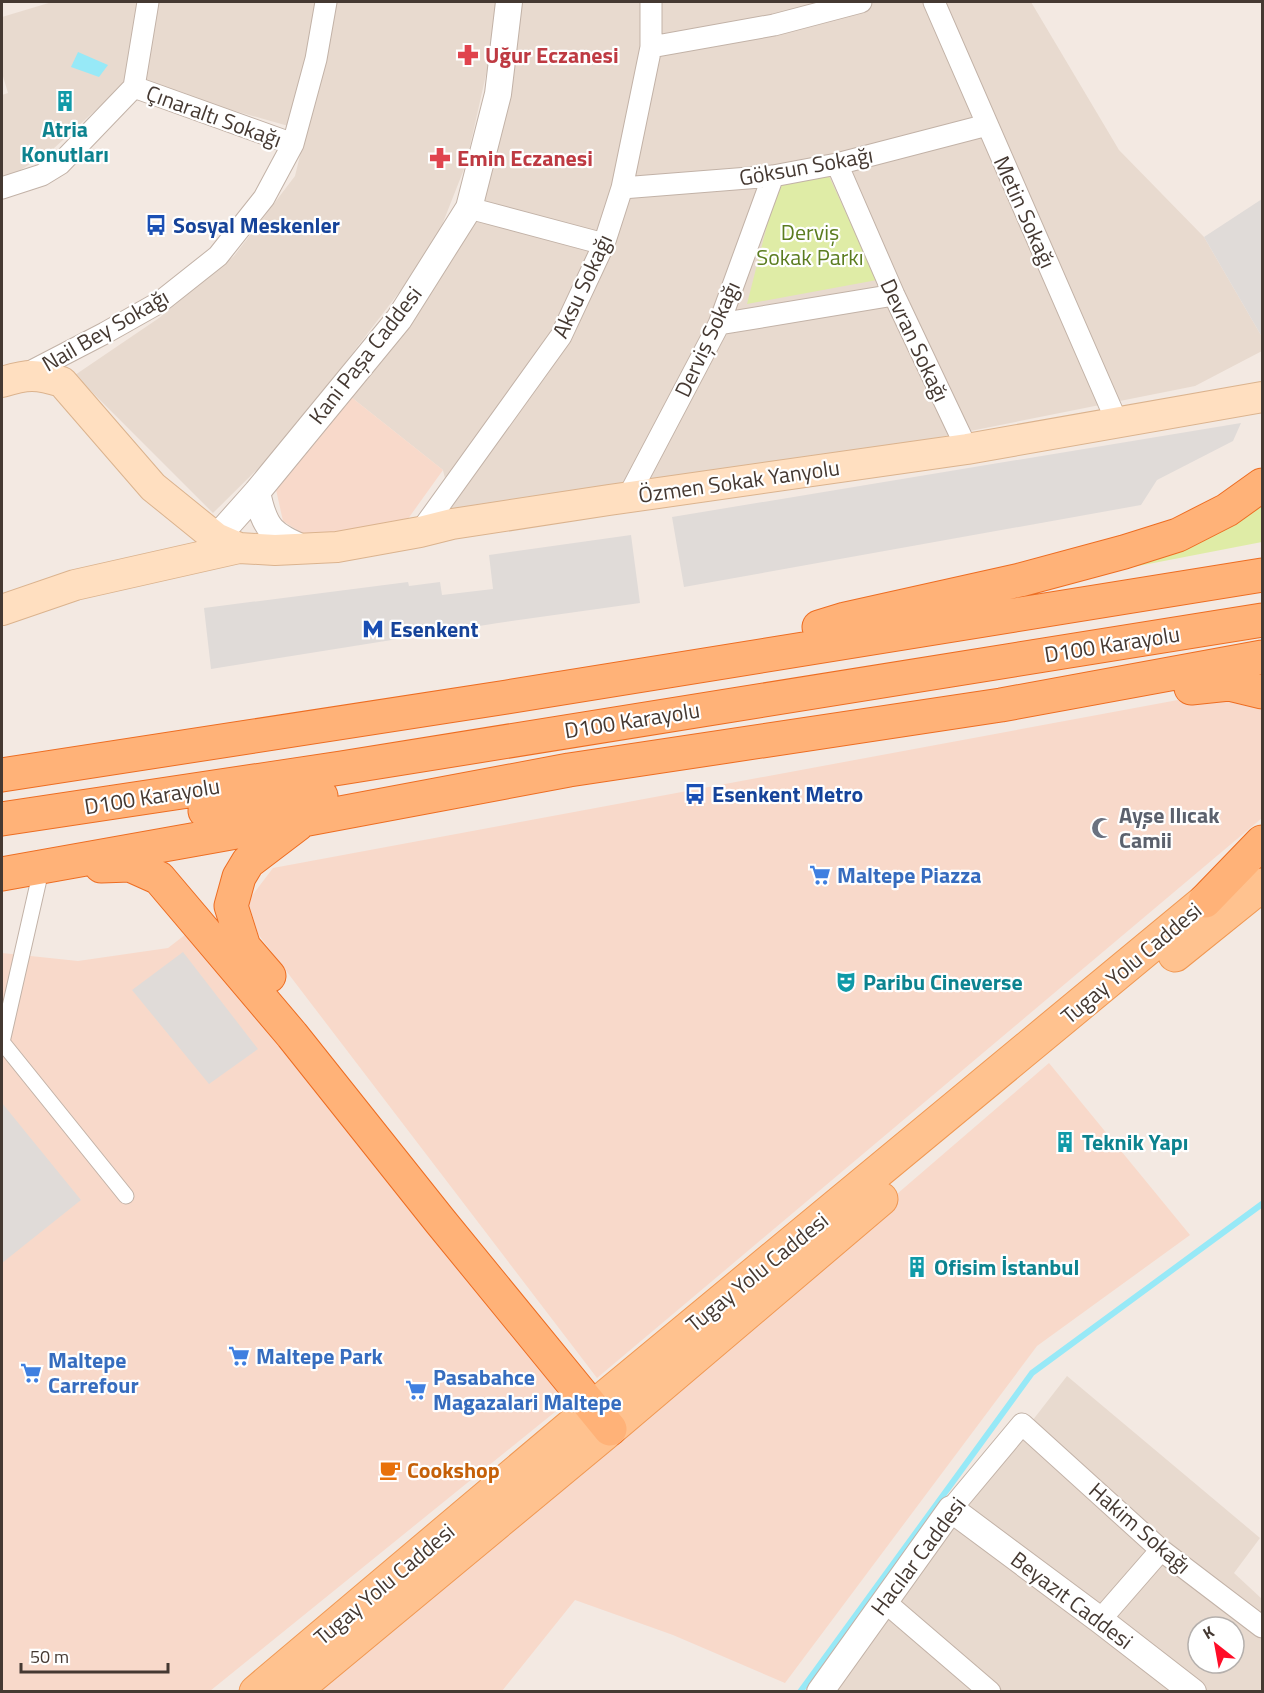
<svg xmlns="http://www.w3.org/2000/svg" width="1264" height="1693" viewBox="0 0 1264 1693" font-family="'Titillium Web',sans-serif">
  <rect width="100%" height="100%" fill="#f3e9e2"/>
  <path fill="#e8dacf" fill-rule="evenodd" d="M52,2H137V16L123,85L52,150L19,171L2,177V95L8,93L2,73V17Z
    M157,2H500V12L466,164L433,248L283,444L213,513L75,375L159,318L234,256L295,176L306,131L143,85L157,11Z
    M519,2H1031L1119,150L1204,237L1262,337V351L1195,386L925,440L453,512L443,470L351,397L454,258L496,160L519,15Z
    M1067,1376L1260,1538L1234,1573L1262,1599V1691L831,1692L980,1488ZM1198,1627H1234V1663H1198Z"/>
  <path fill="#f8d9ca" d="M351,397L443,470L405,523L311,539L283,521L275,485Z
    M1221,692L1262,706V818L597,1378L258,934L248,901L273,868Z
    M190,931L566,1403L210,1691H2V953L78,961L168,948Z
    M1049,1063L1190,1235L1037,1346L785,1683L673,1635L575,1600L502,1691L311,1692L616,1436Z"/>
  <path fill="#dfeca6" d="M827,172L877,280L747,304L777,186Z
    M1262,503V542L1071,579Z"/>
  <path fill="#e0dbd8" d="M1262,199V337L1204,237Z
    M1241,423L1233,441L1157,480L1141,505L684,587L672,517Z
    M631,535L640,603L498,623L211,669L204,608L408,582L409,586L440,582L442,595L493,589L489,555Z
    M183,952L258,1049L209,1084L132,990Z
    M2,1103L81,1200L2,1263Z"/>
  <path fill="#97e9f7" d="M78,52L108,65L99,77L71,67Z"/>
  <g fill="none" stroke-linecap="round" stroke-linejoin="round">
    <path stroke="#97e9f7" stroke-width="6" d="M800,1692L1032,1373L1262,1204"/>
    <defs>
      <path id="pedestrian" d="M42,866L2,1042L126,1196"/>
      <path id="minor" d="M934,2L1117,422
        M651,47L774,25L861,2
        M134,87L148,2
        M837,164L894,295L967,449
        M2,188L42,175L60,164L134,87L293,144
        M622,188L773,176L837,164L987,125
        M469,208L604,244
        M719,324L894,295
        M24,375L105,333L160,302L218,256L264,198L293,144L316,59L326,2
        M628,497L719,324L773,176
        M420,532L561,336L604,244L622,188L651,47V2
        M951,1509L1022,1424L1161,1550L1262,1627
        M884,1601L990,1692
        M1100,1620L1161,1550"/>
      <path id="tertiary" d="M257,492C265,531 272,534 307,550
        M216,538L257,492L399,319L469,208L498,94L509,2
        M820,1692L951,1509L1100,1620L1193,1692"/>
      <path id="secondary" d="M2,382C28,374 36,374 62,382L153,487L216,538L239,548L275,550L337,547L420,532L452,524L609,500L967,449L1262,397
        M2,610L75,585L239,548"/>
      <path id="primary" d="M1175,955L1262,885
        M256,1692L609,1394L1205,901L1229,884
        M293,1692L610,1429L881,1199"/>
      <path id="trunk" d="M819,627L845,619L1020,580L1124,552L1178,535L1227,510L1262,485
        M1191,688L1229,684L1262,692
        M2,775L507,697L1262,575
        M205,811L321,796
        M2,819L341,768L1262,620
        M101,866L130,865L159,878L292,1035L440,1221L610,1429
        M2,874L303,820L569,770L1001,705L1262,657
        M1205,901L1262,842
        M269,976L244,947L231,906L239,877L248,862L298,824"/>
    </defs>
    <use href="#pedestrian" stroke="#c2b2a7" stroke-width="17"/>
    <use href="#minor" stroke="#c2b2a7" stroke-width="23"/>
    <use href="#tertiary" stroke="#c2b2a7" stroke-width="28"/>
    <use href="#secondary" stroke="#dbb38e" stroke-width="32"/>
    <use href="#primary" stroke="#f09853" stroke-width="35"/>
    <use href="#trunk" stroke="#ed6d22" stroke-width="35"/>
    <use href="#pedestrian" stroke="#fff" stroke-width="15"/>
    <use href="#minor" stroke="#fff" stroke-width="21"/>
    <use href="#tertiary" stroke="#fff" stroke-width="26"/>
    <use href="#secondary" stroke="#ffdfc0" stroke-width="30"/>
    <use href="#primary" stroke="#ffc28f" stroke-width="33"/>
    <use href="#trunk" stroke="#ffb278" stroke-width="33"/>
  </g>
  <defs>
    <symbol id="pharmacy-bare" viewBox="-9 -9 18 18"><path d="M-2-6h4v4h4v4h-4v4h-4v-4h-4v-4h4Z" fill="#e0444e" stroke="#fff" stroke-width="2.5" paint-order="stroke"/></symbol>
    <symbol id="building-bare" viewBox="-9 -9 18 18"><path d="M-4-6H4V6H1V3H-1V6H-4ZM-2.5-4.3h1.7v1.8h-1.7ZM.8-4.3h1.7v1.8H.8ZM-2.5-1h1.7V.8h-1.7ZM.8-1h1.7V.8H.8Z" fill="#0f9aa8" stroke="#fff" stroke-width="2.5" paint-order="stroke"/></symbol>
    <symbol id="bus-bare" viewBox="-9 -9 18 18"><path d="M-5-6H5V4H4V6H2V4H-2V6H-4V4H-5ZM-3.5-4V0h7V-4ZM-3.5 1.2v1.5H-2V1.2ZM2 1.2v1.5H3.5V1.2Z" fill="#1a4fb4" stroke="#fff" stroke-width="2.5" paint-order="stroke"/></symbol>
    <symbol id="metro-bare" viewBox="-9 -9 18 18"><path d="M-5.5 5V-5H-3L0 0L3-5H5.5V5H3V-.5L0 4L-3-.5V5Z" fill="#1a4fb4" stroke="#fff" stroke-width="2.5" paint-order="stroke"/></symbol>
    <symbol id="mosque-bare" viewBox="-9 -9 18 18"><path d="M3.5-4.9A6 6 0 1 0 3.5 4.9A5 5 0 1 1 3.5-4.9Z" fill="#6b7280" stroke="#fff" stroke-width="2.5" paint-order="stroke"/></symbol>
    <symbol id="supermarket-bare" viewBox="-9 -9 18 18"><path d="M-6-5.5h2.5l.6 2H6L4.5 2H-2.5L-4.4-4H-6ZM-1.5 3.2a1.3 1.3 0 1 0 .1 0ZM3 3.2a1.3 1.3 0 1 0 .1 0Z" fill="#3f7fe0" stroke="#fff" stroke-width="2.5" paint-order="stroke"/></symbol>
    <symbol id="theatre-bare" viewBox="-9 -9 18 18"><path d="M-5-5.5Q0-4 5-5.5V0Q5 5 0 6Q-5 5-5 0ZM-3.3-2.5H-1v1.5H-3.3ZM1-2.5H3.3v1.5H1ZM-2.8 1Q0 5.5 2.8 1Z" fill="#0f9aa8" stroke="#fff" stroke-width="2.5" paint-order="stroke"/></symbol>
    <symbol id="cafe-bare" viewBox="-9 -9 18 18"><path d="M-5.5-4.5H6V0H3Q3 3.5 0 3.5H-2.5Q-5.5 3.5-5.5 0ZM3-3.2v2h1.7v-2ZM-6 4.5H4V6H-6Z" fill="#e8710a" stroke="#fff" stroke-width="2.5" paint-order="stroke"/></symbol>
  </defs>
  <g fill-rule="evenodd">
    <use href="#pharmacy-bare" x="453" y="40" width="30" height="30"/>
    <use href="#building-bare" x="50" y="86" width="30" height="30"/>
    <use href="#pharmacy-bare" x="425" y="143" width="30" height="30"/>
    <use href="#bus-bare" x="141" y="210" width="30" height="30"/>
    <use href="#metro-bare" x="358" y="614" width="30" height="30"/>
    <use href="#bus-bare" x="680" y="779" width="30" height="30"/>
    <use href="#mosque-bare" x="1087" y="813" width="30" height="30"/>
    <use href="#supermarket-bare" x="805" y="860" width="30" height="30"/>
    <use href="#theatre-bare" x="831" y="967" width="30" height="30"/>
    <use href="#building-bare" x="1050" y="1127" width="30" height="30"/>
    <use href="#building-bare" x="902" y="1252" width="30" height="30"/>
    <use href="#supermarket-bare" x="224" y="1341" width="30" height="30"/>
    <use href="#supermarket-bare" x="16" y="1358" width="30" height="30"/>
    <use href="#supermarket-bare" x="401" y="1375" width="30" height="30"/>
    <use href="#cafe-bare" x="375" y="1455" width="30" height="30"/>
  </g>
  <g text-anchor="middle" dominant-baseline="central" stroke-width="4.5" stroke-linejoin="round" paint-order="stroke">
    <g font-size="22" font-weight="bold" fill="#be3a42" stroke="#fff" text-anchor="start">
      <text x="485" y="55">Uğur Eczanesi</text>
      <text x="457" y="158">Emin Eczanesi</text>
    </g>
    <g font-size="22" fill="#453932" stroke="#fff">
      <text transform="translate(214 116) rotate(20)">Çınaraltı Sokağı</text>
      <text transform="translate(806 166) rotate(-10)">Göksun Sokağı</text>
      <text transform="translate(1025 212) rotate(66)">Metin Sokağı</text>
      <text transform="translate(582 286) rotate(-65)">Aksu Sokağı</text>
      <text transform="translate(105 330) rotate(-30)">Nail Bey Sokağı</text>
      <text transform="translate(707 339) rotate(-65)">Derviş Sokağı</text>
      <text transform="translate(915 340) rotate(65)">Devran Sokağı</text>
      <text transform="translate(365 355) rotate(-52)">Kani Paşa Caddesi</text>
      <text transform="translate(739 481) rotate(-8)">Özmen Sokak Yanyolu</text>
      <text transform="translate(1112 644) rotate(-9)">D100 Karayolu</text>
      <text transform="translate(632 720) rotate(-9)">D100 Karayolu</text>
      <text transform="translate(152 796) rotate(-9)">D100 Karayolu</text>
      <text transform="translate(1131 963) rotate(-40)">Tugay Yolu Caddesi</text>
      <text transform="translate(757 1272) rotate(-39)">Tugay Yolu Caddesi</text>
      <text transform="translate(1140 1528) rotate(41)">Hakim Sokağı</text>
      <text transform="translate(918 1556) rotate(-53)">Hacılar Caddesi</text>
      <text transform="translate(384 1584) rotate(-40)">Tugay Yolu Caddesi</text>
      <text transform="translate(1072 1600) rotate(37)">Beyazıt Caddesi</text>
    </g>
    <g font-size="22" font-weight="bold" fill="#0d838f" stroke="#fff" text-anchor="start">
      <text x="65" y="129" text-anchor="middle">Atria<tspan x="65" dy="25">Konutları</tspan></text>
      <text x="863" y="982">Paribu Cineverse</text>
      <text x="1082" y="1142">Teknik Yapı</text>
      <text x="934" y="1267">Ofisim İstanbul</text>
    </g>
    <g font-size="22" font-weight="bold" fill="#164399" stroke="#fff" text-anchor="start">
      <text x="173" y="225">Sosyal Meskenler</text>
      <text x="390" y="629">Esenkent</text>
      <text x="712" y="794">Esenkent Metro</text>
    </g>
    <g font-size="22" fill="#5b7c20" stroke="#fff">
      <text x="810" y="232">Derviş<tspan x="810" dy="25">Sokak Parkı</tspan></text>
    </g>
    <g font-size="22" font-weight="bold" fill="#5b616d" stroke="#fff" text-anchor="start">
      <text x="1119" y="815">Ayşe Ilıcak<tspan x="1119" dy="25">Camii</tspan></text>
    </g>
    <g font-size="22" font-weight="bold" fill="#366cbe" stroke="#fff" text-anchor="start">
      <text x="837" y="875">Maltepe Piazza</text>
      <text x="256" y="1356">Maltepe Park</text>
      <text x="48" y="1360">Maltepe<tspan x="48" dy="25">Carrefour</tspan></text>
      <text x="433" y="1377">Pasabahce<tspan x="433" dy="25">Magazalari Maltepe</tspan></text>
    </g>
    <g font-size="22" font-weight="bold" fill="#c56008" stroke="#fff" text-anchor="start">
      <text x="407" y="1470">Cookshop</text>
    </g>
  </g>
  <rect width="1264" height="1693" fill="none" stroke="#453932" stroke-width="6"/>
  <g transform="translate(1216 1645) rotate(329)"><circle r="28" fill="#ffffff" stroke="#b5b0ad" stroke-width="1.5"/>
  <path d="M0-4.5L10 22L0 15L-10 22Z" fill="#ff0d28"/>
  <text y="-9" font-size="16" font-weight="bold" text-anchor="middle" fill="#453932">K</text>
  </g>
  <path d="M21 1663v9h147v-9" fill="none" stroke="#453932" stroke-width="3"/>
  <text x="30" y="1663" font-size="18" fill="#453932" stroke="#ffffff" stroke-width="4.5" paint-order="stroke">50 m</text>
</svg>
